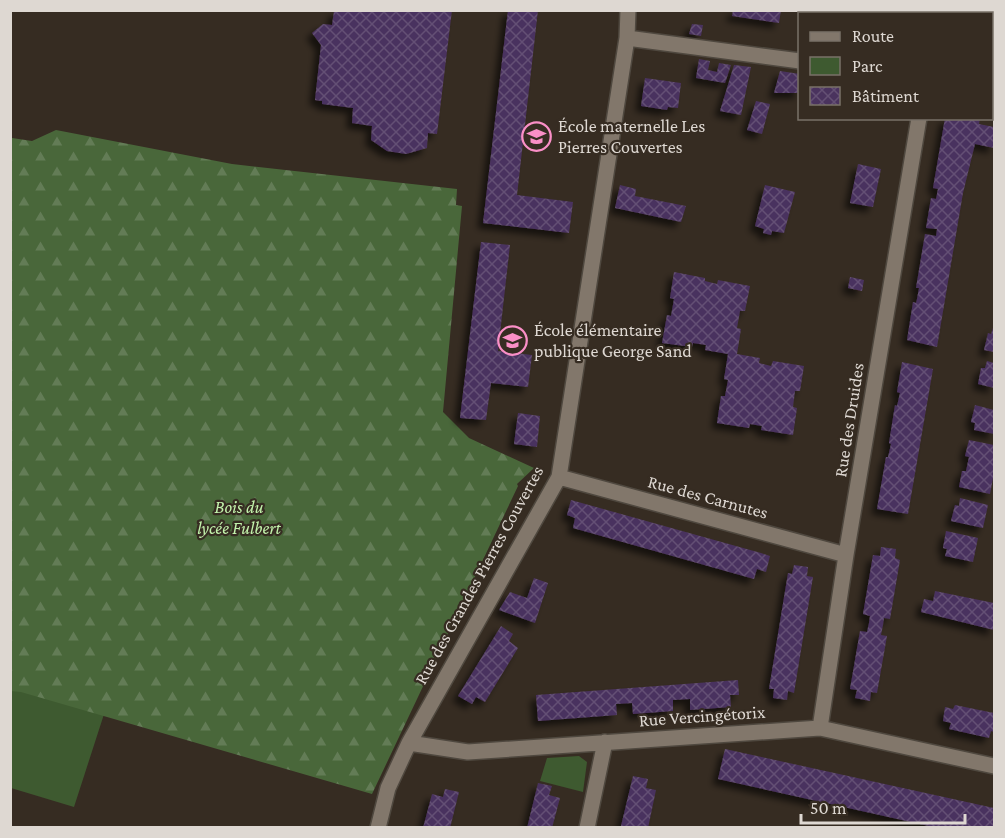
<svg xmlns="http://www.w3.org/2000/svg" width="1005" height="838" viewBox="0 0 1005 838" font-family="'Crimson Pro',serif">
  <defs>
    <pattern id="forest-firs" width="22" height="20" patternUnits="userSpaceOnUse" patternTransform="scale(1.5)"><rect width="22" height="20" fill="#49673a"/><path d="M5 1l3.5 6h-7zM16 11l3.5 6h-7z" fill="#637c56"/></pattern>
    <pattern id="building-cross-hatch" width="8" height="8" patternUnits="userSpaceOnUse" patternTransform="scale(1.5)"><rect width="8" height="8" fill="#4a335e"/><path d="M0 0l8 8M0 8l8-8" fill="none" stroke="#645074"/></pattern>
    <filter id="shadow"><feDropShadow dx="-5.5" dy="5.5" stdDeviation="3" flood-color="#0009"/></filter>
  </defs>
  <rect width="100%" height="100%" fill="#362c22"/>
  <path fill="#3e5a30" d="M10,681L106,708L74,807L11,788Z
    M579,756L587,762L583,792L540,781L547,758Z"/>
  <path fill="url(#forest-firs)" d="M56,130L232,164L457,189L456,205L462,206L443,412L469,438L534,468L517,484L518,486L372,794L21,692L11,691V141L12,138L32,141Z"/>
  <path fill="url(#building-cross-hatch)" filter="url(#shadow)" d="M452,10L437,134L428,133L427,148L406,154L387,151L371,140L372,126L352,123L353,108L322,104V101L315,100L321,45L312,33L323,24L332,25L334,11Z
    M508,10H538L517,195L573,202L569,233L483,223Z
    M733,10H781L779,23L732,16Z
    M816,10H872L871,14H815Z
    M904,10H937V14H903Z
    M692,24L703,25L701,36L689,34Z
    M699,59L710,61L708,70L717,72L719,63L731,65L725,83L696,78Z
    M734,65L751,67L741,115L720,111Z
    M780,71L800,74V93H774Z
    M645,78L681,83L678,108L668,107L667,110L641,106Z
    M756,101L770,104L762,134L747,130Z
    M945,118H980L979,124L994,127V148L975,144L963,193L937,347L907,340L913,302L916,303L917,299L919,288H916L925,234L936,236L937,229L926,228L931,198L936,199L938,189L933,188Z
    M858,164L881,169L873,207L850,203Z
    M620,185L636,189L635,196L686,206L681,222L615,208Z
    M765,185L795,192L784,233L772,231L771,235L763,233L764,229L755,226Z
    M481,242L510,245L498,351L532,355L528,387L491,383L486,420L460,418Z
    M674,272L705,278V281L717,284L718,280L750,286L745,311H740L737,328L741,329L737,354L760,358L759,363L771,366L773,361L804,366L800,391H795L793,407L797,408L793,435L761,430L762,426L750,424L749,428L717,423L721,396H725L728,380L724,379L728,354L705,350L706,345L693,343L692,347L662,343L667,315L671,316L674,299L670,298Z
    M850,277L864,280L862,291L848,288Z
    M994,325V352L984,350L988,333L991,334Z
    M987,361L994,363V388L978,384L981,368H985Z
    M902,362L933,369L908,514L877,509L886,457H888L891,444L889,443L895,405L897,406L900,393L897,392Z
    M975,405L994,410V434L974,430L975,423L971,422Z
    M518,413L540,416L537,447L514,444Z
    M969,440L994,445V473L990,494L959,487L962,471H966L969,457L965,456Z
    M960,498L988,505L983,528L951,521L955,505L959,506Z
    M571,500L761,553L770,556L766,572L757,569L754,579L573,528L575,518L567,515Z
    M946,531L978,538L973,562L945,556L947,549L943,548Z
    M881,547L896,549L895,558L900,560L890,619L884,618L883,625L881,635L887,636L877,693L871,692L870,701L855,698L857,690L850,689L860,631L867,632L869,623L870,616L863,614L873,555L880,556Z
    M794,565L808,567L807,576L813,577L794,693L788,691L787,700L773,698L774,689H769L788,573L792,574Z
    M534,578L548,583L535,623L499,610L510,592L527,598Z
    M935,591L994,603V630L921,612L924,599L933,601Z
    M501,626L513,634L509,641L518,648L485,702L476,697L472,704L458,696Z
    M738,680L739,695H730L731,707L690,710V699L673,700V711L633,714L632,703L616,704L617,715L538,721L536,695Z
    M955,705L994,713V732L991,731L989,738L949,729L951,723L943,721L945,707L953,709Z
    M725,749L994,808V828H938L718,779Z
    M633,776L648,779L646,788L656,790L648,828L621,826Z
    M538,783L552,786L549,795L560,798L552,828H527Z
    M445,789L459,792L450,828H423L432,794L443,797Z"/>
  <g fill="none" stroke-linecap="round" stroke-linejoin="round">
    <defs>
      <path id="minor" d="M886,14V10
        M627,38L800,61
        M992,97H994
        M559,477L846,555
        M820,728L846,555L919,118
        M409,743L468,752L820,728L994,766
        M378,828L388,788L409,743L559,477L627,38L628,10
        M587,828L605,742"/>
    </defs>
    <use href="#minor" stroke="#4f483f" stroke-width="18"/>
    <use href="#minor" stroke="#82776b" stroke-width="15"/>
  </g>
  <defs>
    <symbol id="school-ring" viewBox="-11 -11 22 22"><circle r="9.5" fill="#362c22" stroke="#fa8fc7" stroke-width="1.5"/><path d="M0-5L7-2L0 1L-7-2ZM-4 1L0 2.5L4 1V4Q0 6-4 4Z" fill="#fa8fc7"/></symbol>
  </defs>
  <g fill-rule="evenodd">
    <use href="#school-ring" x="520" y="120" width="33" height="33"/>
    <use href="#school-ring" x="496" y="324" width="33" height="33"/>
  </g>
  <g text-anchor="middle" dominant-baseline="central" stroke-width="4.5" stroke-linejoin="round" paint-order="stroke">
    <g font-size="18" fill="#ded8d2" stroke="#362c22" text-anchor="start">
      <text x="558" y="126">École maternelle Les<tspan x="558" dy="21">Pierres Couvertes</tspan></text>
      <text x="534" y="330">École élémentaire<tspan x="534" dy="21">publique George Sand</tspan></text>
    </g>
    <g font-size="18" fill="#ded8d2" stroke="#362c22">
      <text transform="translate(849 420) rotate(-81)">Rue des Druides</text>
      <text transform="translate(708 497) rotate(15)">Rue des Carnutes</text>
      <text transform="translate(479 575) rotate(-61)">Rue des Grandes Pierres Couvertes</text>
      <text transform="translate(702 716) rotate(-4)">Rue Vercingétorix</text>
    </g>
    <g font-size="18" font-style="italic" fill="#c3f3ac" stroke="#362c22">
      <text x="239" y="507">Bois du<tspan x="239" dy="21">lycée Fulbert</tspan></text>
    </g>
  </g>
  <rect width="1005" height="838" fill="none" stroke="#ded8d2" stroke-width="24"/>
  <rect x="798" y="12" width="195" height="108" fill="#362c22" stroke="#797168" stroke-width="1.5"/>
  <rect x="810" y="32" width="30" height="9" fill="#82776b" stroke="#797168" stroke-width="1.5"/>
  <text x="852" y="42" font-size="18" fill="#ded8d2">Route</text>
  <rect x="810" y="57" width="30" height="18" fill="#3e5a30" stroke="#797168" stroke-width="1.5"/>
  <text x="852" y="72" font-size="18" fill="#ded8d2">Parc</text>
  <rect x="810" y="87" width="30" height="18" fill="url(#building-cross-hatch)" stroke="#797168" stroke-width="1.5"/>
  <text x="852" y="102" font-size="18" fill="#ded8d2">Bâtiment</text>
  <path d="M801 814v9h164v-9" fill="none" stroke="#ded8d2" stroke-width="3"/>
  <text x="810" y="814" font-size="18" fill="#ded8d2" stroke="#362c22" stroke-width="4.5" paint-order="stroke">50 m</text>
</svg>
